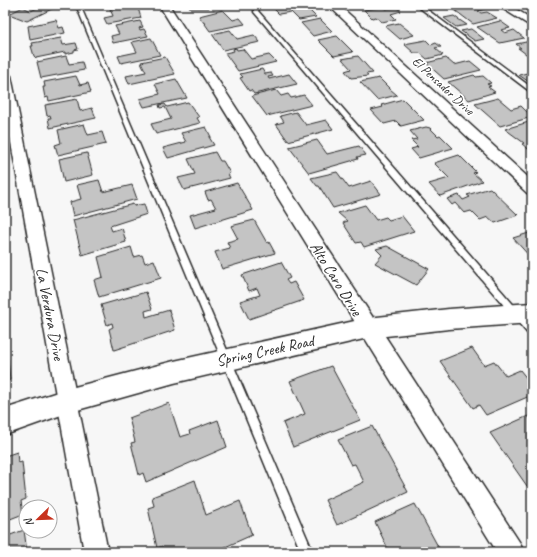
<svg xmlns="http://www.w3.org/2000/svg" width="537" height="557" viewBox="0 0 537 557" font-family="Caveat,sans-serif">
  <rect width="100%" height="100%" fill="#f7f7f7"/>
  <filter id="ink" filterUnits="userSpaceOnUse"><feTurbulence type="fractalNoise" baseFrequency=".025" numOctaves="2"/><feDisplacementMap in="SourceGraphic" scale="8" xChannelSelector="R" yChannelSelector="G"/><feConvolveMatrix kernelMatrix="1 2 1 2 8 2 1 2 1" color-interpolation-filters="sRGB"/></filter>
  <g filter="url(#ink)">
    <path fill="#c4c4c4" stroke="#2b2b2b" d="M43,5H60L27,21L9,14L23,7L31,11Z
      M134,5L136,8H138L141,18L107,24L104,18L113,16L110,9Z
      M190,5H210L209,8H190Z
      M301,5H304L316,17L299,20L291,12L279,14L274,9Z
      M467,5H478L485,9L478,11L481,13L487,12L497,18L473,24L452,8Z
      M383,7L386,9L396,7L401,11L391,14L396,19L382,22L376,17L372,18L364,10Z
      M223,10L233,20L240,18L245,24L210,31L205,24L206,23H204L199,16Z
      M454,16L458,19L467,25L456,27L444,18Z
      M320,19L332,31L313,36L301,23Z
      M56,20L59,28L63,27L65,33L30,40L28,26Z
      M140,21L143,27L139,28L140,30L144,29L148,36L113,43L111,36L119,34L115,26Z
      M500,21L510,28L501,30L505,33L514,30L524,38L500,43L477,27Z
      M399,23L414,35L400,39L385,26Z
      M471,29L484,39L475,41L461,31Z
      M230,30L237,39L254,35L260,42L223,50L212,34Z
      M337,36L353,52L334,56L318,40Z
      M61,38L63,45L76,43L78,49L74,50V52L65,54V52L36,58L34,56L31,46H33L32,43Z
      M151,38L160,55L121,63L118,56L137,52L132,42Z
      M426,40L431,45L436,43L441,47L435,48L443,55L427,59L420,53H414L404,44Z
      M531,41L532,57H530L518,48H521L516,44Z
      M236,48L237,50L243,49L251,59L269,55L276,62L238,71L225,53L234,51L233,49Z
      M66,56L69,64L82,62L84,70L41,78L37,62Z
      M358,56L373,73L366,74L368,76L351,78L345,71L351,69L342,59Z
      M165,57L175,74L129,84L126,76L146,72L141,62Z
      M446,58L454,65L470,61L481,70L444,79L426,63Z
      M262,69L265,74L271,73L273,76L268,77L269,79L289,74L297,84L254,94L251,90L249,91L240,78L243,77L240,74Z
      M531,72L532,73V84L519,75Z
      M474,75L476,77L483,76L491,83L487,84L491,86L488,87L495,92L469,100L448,82Z
      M76,76L80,85L88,83L91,92L49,101L48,97L45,98L43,87H45L44,82Z
      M379,78L390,89L397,95L377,100L360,82Z
      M176,79L187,98L144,107L140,99L160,94L155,84Z
      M276,90L281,96L288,94L291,98L304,95L312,105L267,116L252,96Z
      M498,98L511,109L521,106L532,117L500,126L475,104Z
      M77,99L80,111L92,108L96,118L50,128L48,118H51L50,115L47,116L45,105Z
      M403,99L424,120L401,126L396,121L384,124L371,110L383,107L381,105Z
      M188,102L199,117L197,118L200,123L156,134L151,124L171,119L165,107L160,108L159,105L165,104L167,107Z
      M296,112L306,125L326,120L333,129L288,141L276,124L284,122L280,116Z
      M532,121V152L522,144L524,143L505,129Z
      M84,124L88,135L102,132L106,144L58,155L55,145L61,143L58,130Z
      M206,127L211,137H209L214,145L168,158L163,148L186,142L181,133Z
      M426,127L430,128L438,136L440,135L453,148L419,158L411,149L418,147L411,140L417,139L410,131Z
      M317,140L327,154L359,146L366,155L357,157L358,159L309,173L289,147Z
      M215,152L220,161H223L230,173L228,174L230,178L184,190L178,178L195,174L188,159Z
      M87,153L93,175L64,182L59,159Z
      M459,155L476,172L473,173L482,181L440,196L429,184L449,178L434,163Z
      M337,172L349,188L371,181L381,194L333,208L319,186H317L311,178Z
      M99,180L103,192L132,185L137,199L73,216L70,202L81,199L77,185Z
      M237,183L253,210L195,228L190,215L216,208L211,199L208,200L205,192Z
      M490,188L518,215L495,223L488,217L480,220L471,211L464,213L455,203L452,205L447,199L459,195L463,200L470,197L467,195Z
      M133,204L134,206L144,204L147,214L110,226L112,231L122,228L126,242L82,255L73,220Z
      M365,205L376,220L386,217L389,220L402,216L414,231L364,247L361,242L356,243L343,223L347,221L338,213Z
      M254,220L267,243L269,242L275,253L222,269L215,252L230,248L227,242L238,239L231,226Z
      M532,232V259L513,238Z
      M387,246L429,269L416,285L375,263L382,255L376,249Z
      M131,247L134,257L142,255L145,263L154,260L161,278L99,297L94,280L103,277L98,257Z
      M281,262L290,278L286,280L289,284L294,282L304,300L249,319L240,301L260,295L257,288L249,291L242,275Z
      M146,292L152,309L145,311L146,317L169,310L175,330L114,350L109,329L113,327L112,323L107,325L101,305Z
      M472,348L484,365L494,361L506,376L520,370L532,385V395L486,415L479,405L473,408L440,361Z
      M8,359L10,380L5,382V360Z
      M331,366L360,420L293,447L283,423L305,414L290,381Z
      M169,403L180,437L190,434L189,431L218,420L227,447L146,482L143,473L139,475L131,443L135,442L129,418Z
      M528,416L532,422V487L530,484L527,486L490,433Z
      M372,426L408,492L337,525L325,500L364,482L355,464L351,465L338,440Z
      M17,452L18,463L22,462L26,499L21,501L23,514L5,521V456Z
      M195,480L206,515L240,501L252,535L214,552H163L162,546L157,548L148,508L154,506L152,497Z
      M415,504L441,552H383L388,549L375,522Z
      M24,530L27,552H5V537Z"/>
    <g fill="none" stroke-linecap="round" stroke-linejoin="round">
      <defs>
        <path id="lane" d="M76,5H80L313,552H301Z
          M257,5H261L258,11L532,326V336L529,335L254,12V9Z
          M416,5H421L532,88V93Z"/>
        <path id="street" d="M159,5H169L520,543L523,552H497Z
          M328,5H339L532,181V194L527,193Z
          M497,5H509L532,19V27Z
          M5,72L9,74L11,76L108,552H84L5,109Z"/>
        <path id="secondary" d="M532,303V323L449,329L368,338L174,383L67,413L5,435V409L67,389L174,361L368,318L449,309Z"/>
      </defs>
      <use href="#lane" stroke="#2b2b2b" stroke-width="3"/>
      <use href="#street" stroke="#2b2b2b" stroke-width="3"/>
      <use href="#secondary" stroke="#2b2b2b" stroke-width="3"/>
      <use href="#lane" fill="#fff" fill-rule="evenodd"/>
      <use href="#street" fill="#fff" fill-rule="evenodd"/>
      <use href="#secondary" fill="#fff" fill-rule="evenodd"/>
    </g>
  </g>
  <g text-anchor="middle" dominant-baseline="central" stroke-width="3.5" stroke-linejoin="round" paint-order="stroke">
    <g font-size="13" fill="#2b2b2b" stroke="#fff">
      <text transform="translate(443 86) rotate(43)">El Pensador Drive</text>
    </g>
    <g font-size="16" fill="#2b2b2b" stroke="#fff">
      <text transform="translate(336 279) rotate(58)">Alto Caro Drive</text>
      <text transform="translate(50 314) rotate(79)">La Verdura Drive</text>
      <text transform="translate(265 351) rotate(-12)">Spring Creek Road</text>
    </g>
  </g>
  <rect width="537" height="557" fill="none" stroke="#fff" stroke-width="20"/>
  <rect x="10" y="10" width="517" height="537" fill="none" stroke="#2b2b2b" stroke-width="1.5" filter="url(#ink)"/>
  <g transform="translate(38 519) rotate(247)"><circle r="19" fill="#ffffff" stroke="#aaaaaa"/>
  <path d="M0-3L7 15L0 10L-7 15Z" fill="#c8321e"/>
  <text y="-6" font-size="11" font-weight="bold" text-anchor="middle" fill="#2b2b2b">N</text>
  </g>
</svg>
